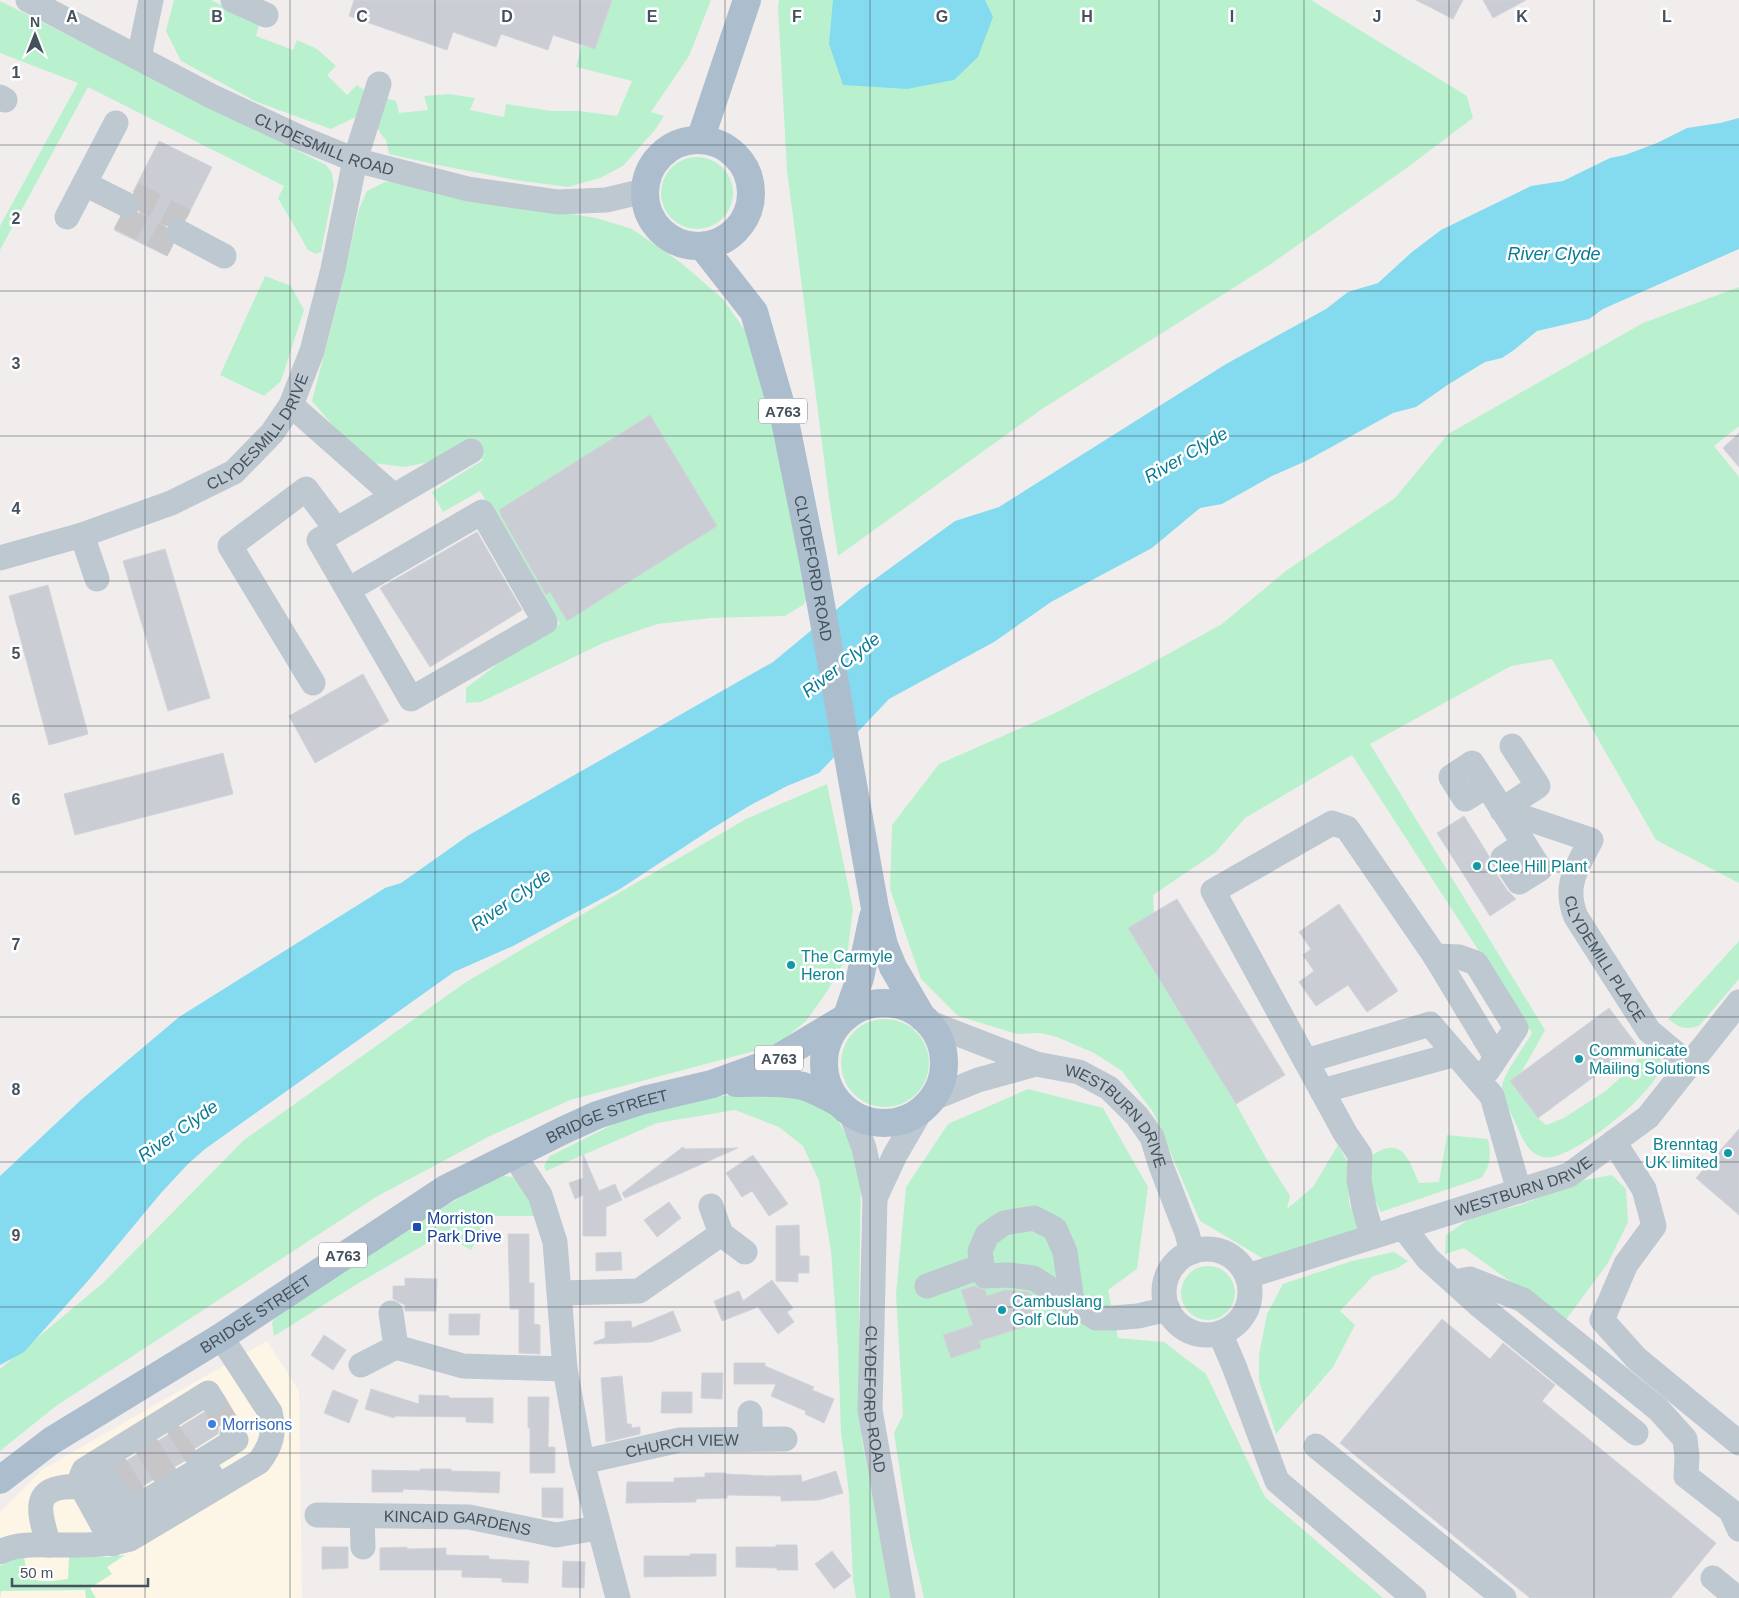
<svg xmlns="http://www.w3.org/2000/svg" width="1739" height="1598" viewBox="0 0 1739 1598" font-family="Helvetica,sans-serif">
  <rect width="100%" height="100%" fill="#f1eded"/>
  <path fill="#fdf5e5" d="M267,1341L299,1391L302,1598H0V1512L43,1469Z"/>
  <path fill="#b9f1ce" d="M174,0H211L259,25L256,36L293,50L297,40L317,49L336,66L327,75L347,95L357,85L370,94L362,114L331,129L257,102L181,61L166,31Z
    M612,0H711L689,56L651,112L664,116L654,131L623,166L600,178L568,187L515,180L438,165L389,154L386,140L380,133L374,120L382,97L396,101L399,113L428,110L424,96L449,94L475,98L470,110L504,117L506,104L551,111H579L617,116L632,81L576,67L582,45L595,49Z
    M779,0H1311L1467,96L1473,118L1408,167L1268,266L1042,409L838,556L829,498L787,170L778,7Z
    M0,1L326,165L332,173L334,186L321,252L316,254L308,250L278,198L284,186L88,87L0,250V226L78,83L0,53Z
    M661 193a36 36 0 1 1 72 0a36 36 0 1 1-72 0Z
    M398,181L448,193L596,218L632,229L680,262L723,299L755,345L774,401L808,598L803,605L785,616L711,618L657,624L603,643L481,702L466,703V688L535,636L560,624L480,491L443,512L432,492L483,460L470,439L434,461L405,467L373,463L352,448L312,401L341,289L359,209L367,191L385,182Z
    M265,276L291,286L304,310L281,381L264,396L220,375Z
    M1739,287V426L1714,446L1739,477V883L1656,840L1552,659L1511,666L1370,744L1545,1030L1521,1073L1510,1081L1538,1118L1546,1125L1564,1118L1607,1090L1635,1064L1643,1049L1649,1046C1655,1051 1662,1056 1661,1065C1659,1091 1568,1165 1542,1157C1526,1152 1521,1135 1515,1122C1511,1112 1503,1100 1502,1090C1500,1077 1525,1046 1532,1033L1352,755L1245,818L1215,853L1153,895L1154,913L1128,928L1236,1104L1266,1158L1290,1196L1287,1209L1313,1187L1338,1145L1348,1163L1349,1203L1362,1240L1276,1266L1200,1221L1153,1112L1122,1071L1094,1053L1057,1037L1040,1033L1017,1034L958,1016L921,979L890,889L892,825L939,764L1053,714L1139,670L1222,624L1287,570L1395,498L1448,434L1643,323Z
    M827,784L853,909L847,957L826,993L806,1021L777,1045L570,1100L488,1137L376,1197L56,1406L0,1451V1369L103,1283L244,1140L466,982L746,819Z
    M1739,941V979L1700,1025C1686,1031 1680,1028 1668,1019Z
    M841 1063a44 44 0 1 1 88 0a44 44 0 1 1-88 0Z
    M1028,1089L1103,1108L1148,1187L1137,1269L1108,1290L1118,1338L1164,1342L1206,1374L1265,1497L1383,1598H924L910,1537L894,1433L903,1415L896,1294L906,1187L948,1124Z
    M773,1090L807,1094L833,1111L850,1142L861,1173L859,1304L862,1441L892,1598H856L853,1579L849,1493L841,1432L838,1349L831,1251L819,1181L803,1146L779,1127L735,1110L657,1123L546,1171L544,1166L550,1156L626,1118L714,1097Z
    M1447,1135L1488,1139C1491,1154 1491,1166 1481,1178L1381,1212C1370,1195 1370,1177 1371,1156C1402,1135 1408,1158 1419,1183L1439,1182Z
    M1612,1175L1626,1189L1628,1222L1608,1263L1565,1321L1464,1248L1445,1254L1446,1235L1472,1217L1521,1205L1579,1181Z
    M504,1176L513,1177L520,1184L540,1216H488L471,1250L443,1234L357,1284L274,1336L272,1322L285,1307L449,1204L495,1177Z
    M1394,1252L1408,1261L1398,1268L1373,1276L1340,1311L1355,1325L1333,1367L1276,1434L1259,1381V1355L1267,1314L1283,1284L1352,1261Z
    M1181 1293a27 27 0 1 1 54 0a27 27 0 1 1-54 0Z
    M125,1555L107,1567L112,1574L90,1588L96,1598H86L85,1590L1,1591L0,1598V1566L13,1559L24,1557C25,1562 26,1572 30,1576C37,1585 58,1580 68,1579L69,1557H109Z"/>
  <path fill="#84dbf0" d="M833,0H985L993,17L978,57L954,80L907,89L843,85L829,44Z
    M1739,118V249L1603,309L1589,319L1537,331L1514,350L1502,358L1485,362L1449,384L1416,407L1393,413L1306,461L1272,476L1222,504L1200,508L1152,548L1051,602L994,642L889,699L819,773L787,786L749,806L713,828L620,889L513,946L454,972L205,1149L188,1164L161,1193L87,1282L24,1352L0,1365V1176L82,1099L179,1017L385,888L401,883L469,835L773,662L860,590L955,521L999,507L1226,364L1326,309L1348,292L1378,283L1412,252L1441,230L1531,186L1563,181L1610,158L1625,155L1657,143L1687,128L1720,123Z"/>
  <path fill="#cacdd3" stroke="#d1d4da" d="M354,0H612L595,49L553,35L548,50L501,34L496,47L453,32L447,50L349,16Z
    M1416,0H1463L1453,19Z
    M1483,0H1526L1493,18Z
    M159,141L212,167L186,219L179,218L172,220L166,226L165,232L167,239L173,245L167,256L114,230L120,218L128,219L134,217L140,212L141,204L139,197L133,192Z
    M650,415L717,526L567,621L550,592L546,595L500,514L501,513L499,510Z
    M1739,433V467L1723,448Z
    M477,532L522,610L430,667L380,588Z
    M165,549L210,698L168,711L123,561Z
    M48,585L88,734L49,745L9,596Z
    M363,674L389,721L315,763L289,716Z
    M223,753L233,794L75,835L64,794Z
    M1464,816L1489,856L1491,866L1507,890L1516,899L1490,916L1437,833Z
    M1177,899L1285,1075L1236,1104L1128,928Z
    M1339,904L1398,991L1367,1012L1348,985L1316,1006L1299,982L1314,971L1303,955L1311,949L1299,932Z
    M1609,1008L1637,1045L1538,1118L1510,1081Z
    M1739,1129V1215L1696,1178Z
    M683,1147L685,1149L738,1148L625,1198L622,1193Z
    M583,1154L599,1191L615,1184L622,1200L606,1207V1236H583V1195L575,1199L569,1183L583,1178Z
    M753,1155L788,1204L769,1216L752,1191L742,1197L726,1173Z
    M669,1202L681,1218L657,1237L644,1220Z
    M799,1225L800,1256H809V1273H798V1282L776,1281V1226Z
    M508,1234H529V1283H534V1324L540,1325V1354L519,1353V1309H510Z
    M621,1252L622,1270L596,1271V1253Z
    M405,1278L437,1279L436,1311H405V1305L393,1299V1286H405Z
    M772,1280L793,1308L787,1312L794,1322L778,1334L758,1307L722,1321L714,1301L739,1291L743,1301Z
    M974,1286L985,1290L987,1296L1005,1290L1028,1292L1030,1293L1040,1322L979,1341L981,1348L951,1358L943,1335L973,1325L961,1290Z
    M673,1311L681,1331L651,1342L594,1344V1342L605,1338V1322L631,1321L632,1328Z
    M449,1314H480L479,1335H449Z
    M1442,1319L1490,1359L1503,1343L1555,1385L1542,1401L1716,1543L1671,1598H1530L1340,1443Z
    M324,1335L346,1350L333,1370L311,1355Z
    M734,1363H765V1366L814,1387L812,1390L834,1399L824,1423L805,1414L806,1411L771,1396L776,1384H734Z
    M702,1373H723L722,1399L701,1398Z
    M622,1376L627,1424H631L632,1428L640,1427V1434L606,1442L601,1378Z
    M371,1389L419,1404V1395L449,1396V1398H493V1423L466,1422V1417L395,1416L394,1418L365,1409Z
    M333,1390L358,1400L349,1423L324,1413Z
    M662,1392H692V1413H661Z
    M528,1397H549L548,1447H555V1473H530V1428H528Z
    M226,1407L234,1419L224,1421L219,1426L218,1434L194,1449L190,1454L188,1459L133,1492L131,1487L123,1482L121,1471L116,1467L204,1412L214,1415L221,1413Z
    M420,1469H451V1471L500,1472L499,1493L403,1489V1492H372V1470L420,1471Z
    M836,1471L843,1493L819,1500L781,1501V1496L727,1495V1498L696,1499V1502L626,1503L627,1482H674V1478L705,1477V1473H726V1474L769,1476L801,1475L802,1482Z
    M542,1488H563V1518L542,1517Z
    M776,1545H797L798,1570H777V1568L736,1567V1547H776Z
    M322,1547H348V1568L322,1569Z
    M407,1547V1549L446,1548V1555L489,1556V1559L529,1561L528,1583L502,1582V1578L462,1577V1570H380V1548Z
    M832,1551L851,1576L834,1589L815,1564Z
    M690,1554H716V1576L644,1577V1556H690Z
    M563,1561L585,1562L584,1588L562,1587Z"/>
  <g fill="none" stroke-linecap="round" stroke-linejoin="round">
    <path stroke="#c6c6c9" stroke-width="25" stroke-dasharray="25 12" stroke-linecap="butt" d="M133,194L185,221
      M120,217L173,245
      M213,1401L232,1433
      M109,1479L183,1432
      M119,1495L193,1446"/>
    <g stroke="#bdc8d1" stroke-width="25">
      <path id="s1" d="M28,0L211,96L301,138L355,160L468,189L558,202L606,200L644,191"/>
      <path d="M233,0L266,15"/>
      <path d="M139,57L151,0"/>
      <path d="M0,97L5,100"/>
      <path d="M85,184L127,205"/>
      <path d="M67,217L116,123"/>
      <path d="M179,232L224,256"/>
      <path d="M291,405L394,496"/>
      <path d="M82,535L97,579"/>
      <path id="s2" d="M0,558L82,535L171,503L234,472L272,433L291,405L312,351L333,269L355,160L379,84"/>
      <path d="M348,590L482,512L545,622L411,699L319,540L471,451"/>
      <path d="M313,683L230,546L306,489L336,529"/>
      <path d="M1486,786L1465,799L1451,777L1472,763C1495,798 1518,834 1540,869L1519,882L1503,858L1524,844"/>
      <path id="s3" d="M1502,810L1591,840C1577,867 1563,886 1576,917L1649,1031L1690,1065"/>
      <path d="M1502,810L1538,786L1512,746"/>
      <path d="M1435,956L1459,957L1476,963L1516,1028L1488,1070"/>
      <path id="s4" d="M930,1023L1036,1064L1079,1072L1109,1088L1137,1116L1152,1137L1161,1166L1187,1233L1192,1252"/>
      <path d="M1306,1061L1430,1024L1492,1096L1519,1191"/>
      <path d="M1322,1091L1456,1054"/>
      <path d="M934,1098L978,1080L1036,1064"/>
      <path id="s5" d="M851,1113L864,1148L875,1198L870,1410L903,1598"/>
      <path d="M1614,1142L1644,1189L1654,1226L1626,1264L1602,1320L1637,1359L1739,1443"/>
      <path d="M514,1155L540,1195L555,1242L565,1369L582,1462L618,1598"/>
      <path d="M875,1198L895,1155L920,1112"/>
      <path d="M711,1206L721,1234L745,1252"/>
      <path d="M1403,1227L1428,1259L1479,1305L1636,1433"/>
      <path d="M1372,1236L1364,1207L1359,1180L1360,1155L1345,1133L1213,891L1332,823L1347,828L1435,956L1496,1057"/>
      <circle cx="1207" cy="1292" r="43"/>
      <path id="s6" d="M1248,1276L1569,1175L1648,1117L1739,1002"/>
      <path d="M1455,1282L1470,1279L1523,1300L1658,1409L1685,1439L1687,1457L1686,1476L1731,1511L1739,1529"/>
      <path d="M927,1286L982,1266"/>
      <path d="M560,1293L639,1291L721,1234"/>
      <path d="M1072,1301L1065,1252L1055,1229L1034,1218L1004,1223L987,1235L980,1251L982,1266L985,1276L1008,1275L1033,1278L1096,1318H1114L1138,1316L1168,1309"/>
      <path d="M1220,1333L1234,1366L1277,1481L1414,1598"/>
      <path d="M396,1347L463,1366L565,1369"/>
      <path d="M361,1365L396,1347L391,1313"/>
      <path d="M750,1413V1439"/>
      <path d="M1316,1446L1504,1598"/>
      <path id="s7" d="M582,1462L680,1440L785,1439"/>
      <path d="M211,1475L202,1461L236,1440L232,1433"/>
      <path d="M100,1485L109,1479"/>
      <path d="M109,1501L119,1495"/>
      <path id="s8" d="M317,1515L469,1517L556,1535L598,1528"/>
      <path d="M362,1516L363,1547"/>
      <path d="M118,1518L205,1466"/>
      <path d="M113,1544L79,1482L84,1470L208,1393L213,1401"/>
      <path d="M49,1545C37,1508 31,1484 81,1487"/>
      <path d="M0,1552C17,1543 38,1545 57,1545C82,1545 106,1546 130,1539L259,1462C272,1445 275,1432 270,1412L221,1337"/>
      <path d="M1713,1578L1737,1598"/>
    </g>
    <g stroke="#acbece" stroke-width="28">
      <circle cx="698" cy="193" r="53"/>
      <path d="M700,140L747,0"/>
      <path id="s9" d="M703,247L754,312L784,416L813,560L875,908L884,945L893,967L922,1017"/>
      <circle cx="884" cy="1063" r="60"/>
      <path d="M847,1016L860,978L873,917"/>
      <path d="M736,1083C759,1083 781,1081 803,1086C815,1090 828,1097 839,1103"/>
      <path id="s10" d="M0,1480L51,1441L221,1337L447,1188L562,1131L597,1115L644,1100L712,1084L770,1063L840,1021"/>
    </g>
  </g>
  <path fill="none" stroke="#45515c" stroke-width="1" stroke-opacity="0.55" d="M145,0V1598M290,0V1598M435,0V1598M580,0V1598M725,0V1598M870,0V1598M1014,0V1598M1159,0V1598M1304,0V1598M1449,0V1598M1594,0V1598M0,145H1739M0,291H1739M0,436H1739M0,581H1739M0,726H1739M0,872H1739M0,1017H1739M0,1162H1739M0,1307H1739M0,1453H1739"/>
  <g fill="#0f9aa8" stroke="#fff" stroke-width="2">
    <circle cx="1477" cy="866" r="5"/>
    <circle cx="791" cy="965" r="5"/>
    <circle cx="1579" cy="1059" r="5"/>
    <circle cx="1728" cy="1153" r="5"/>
    <circle cx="1002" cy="1310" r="5"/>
  </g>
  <rect fill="#1a4fb4" stroke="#fff" stroke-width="2" x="412" y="1222" width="10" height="10" rx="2.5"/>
  <circle fill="#3f7fe0" stroke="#fff" stroke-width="2" cx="212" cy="1424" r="5"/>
  <g text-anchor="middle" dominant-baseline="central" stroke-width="5" stroke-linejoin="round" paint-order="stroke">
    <g fill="#fff" stroke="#7d858d" stroke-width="1">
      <rect x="759" y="398.5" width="48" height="25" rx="4"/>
      <rect x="755" y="1045.5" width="48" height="25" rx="4"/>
      <rect x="319" y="1242.5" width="48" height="25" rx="4"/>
    </g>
    <g font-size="15" font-weight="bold" fill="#45515c">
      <text x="783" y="411">A763</text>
      <text x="779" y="1058">A763</text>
      <text x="343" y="1255">A763</text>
    </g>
    <g font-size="16" fill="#45515c" stroke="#fff">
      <text stroke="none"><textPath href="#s1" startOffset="330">CLYDESMILL ROAD</textPath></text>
      <text stroke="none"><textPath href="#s2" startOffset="296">CLYDESMILL DRIVE</textPath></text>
      <text stroke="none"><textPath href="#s9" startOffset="346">CLYDEFORD ROAD</textPath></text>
      <text stroke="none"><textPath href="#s3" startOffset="226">CLYDEMILL PLACE</textPath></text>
      <text stroke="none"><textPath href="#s10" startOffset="710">BRIDGE STREET</textPath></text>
      <text stroke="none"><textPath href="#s4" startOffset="216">WESTBURN DRIVE</textPath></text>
      <text stroke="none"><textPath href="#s6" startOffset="290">WESTBURN DRIVE</textPath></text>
      <text stroke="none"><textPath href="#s10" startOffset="305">BRIDGE STREET</textPath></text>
      <text stroke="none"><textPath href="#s5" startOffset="290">CLYDEFORD ROAD</textPath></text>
      <text stroke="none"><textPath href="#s7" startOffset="102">CHURCH VIEW</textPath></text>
      <text stroke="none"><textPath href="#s8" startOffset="141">KINCAID GARDENS</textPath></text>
    </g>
    <g font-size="16" fill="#0d838f" stroke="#fff" text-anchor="start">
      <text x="1487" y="866">Clee Hill Plant</text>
      <text x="801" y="956">The Carmyle<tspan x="801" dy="18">Heron</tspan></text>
      <text x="1589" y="1050">Communicate<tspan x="1589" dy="18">Mailing Solutions</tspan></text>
      <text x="1718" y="1144" text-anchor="end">Brenntag<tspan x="1718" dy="18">UK limited</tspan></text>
      <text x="1012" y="1301">Cambuslang<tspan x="1012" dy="18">Golf Club</tspan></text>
    </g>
    <g font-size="16" fill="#164399" stroke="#fff" text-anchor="start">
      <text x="427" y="1218">Morriston<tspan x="427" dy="18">Park Drive</tspan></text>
    </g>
    <g font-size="16" fill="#366cbe" stroke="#fff" text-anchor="start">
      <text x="222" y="1424">Morrisons</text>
    </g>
    <g font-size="18" font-style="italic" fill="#087b96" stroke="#fff">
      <text x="1554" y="254">River Clyde</text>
      <text transform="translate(1186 455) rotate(-30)">River Clyde</text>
      <text transform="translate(841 665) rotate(-38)">River Clyde</text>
      <text transform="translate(511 900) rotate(-35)">River Clyde</text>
      <text transform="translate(178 1131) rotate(-35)">River Clyde</text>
    </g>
  </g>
  <g font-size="16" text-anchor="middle" font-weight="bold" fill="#45515c" stroke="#fff" stroke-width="5" stroke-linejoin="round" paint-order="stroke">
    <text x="72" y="22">A</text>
    <text x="217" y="22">B</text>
    <text x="362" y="22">C</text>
    <text x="507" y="22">D</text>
    <text x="652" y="22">E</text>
    <text x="797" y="22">F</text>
    <text x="942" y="22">G</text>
    <text x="1087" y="22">H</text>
    <text x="1232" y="22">I</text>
    <text x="1377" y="22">J</text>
    <text x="1522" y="22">K</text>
    <text x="1667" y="22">L</text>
    <text x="16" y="78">1</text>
    <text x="16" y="224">2</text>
    <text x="16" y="369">3</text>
    <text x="16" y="514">4</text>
    <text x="16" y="659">5</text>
    <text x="16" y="805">6</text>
    <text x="16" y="950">7</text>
    <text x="16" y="1095">8</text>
    <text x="16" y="1241">9</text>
  </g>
  <g transform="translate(35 35)" stroke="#ffffff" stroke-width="4" paint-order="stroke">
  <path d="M0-4L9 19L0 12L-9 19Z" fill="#45515c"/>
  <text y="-8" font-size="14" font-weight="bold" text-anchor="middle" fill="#45515c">N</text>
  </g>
  <path d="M12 1578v8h136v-8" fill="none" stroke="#45515c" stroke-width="2.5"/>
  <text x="20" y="1578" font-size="15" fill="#45515c" stroke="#ffffff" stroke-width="4" paint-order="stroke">50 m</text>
</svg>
